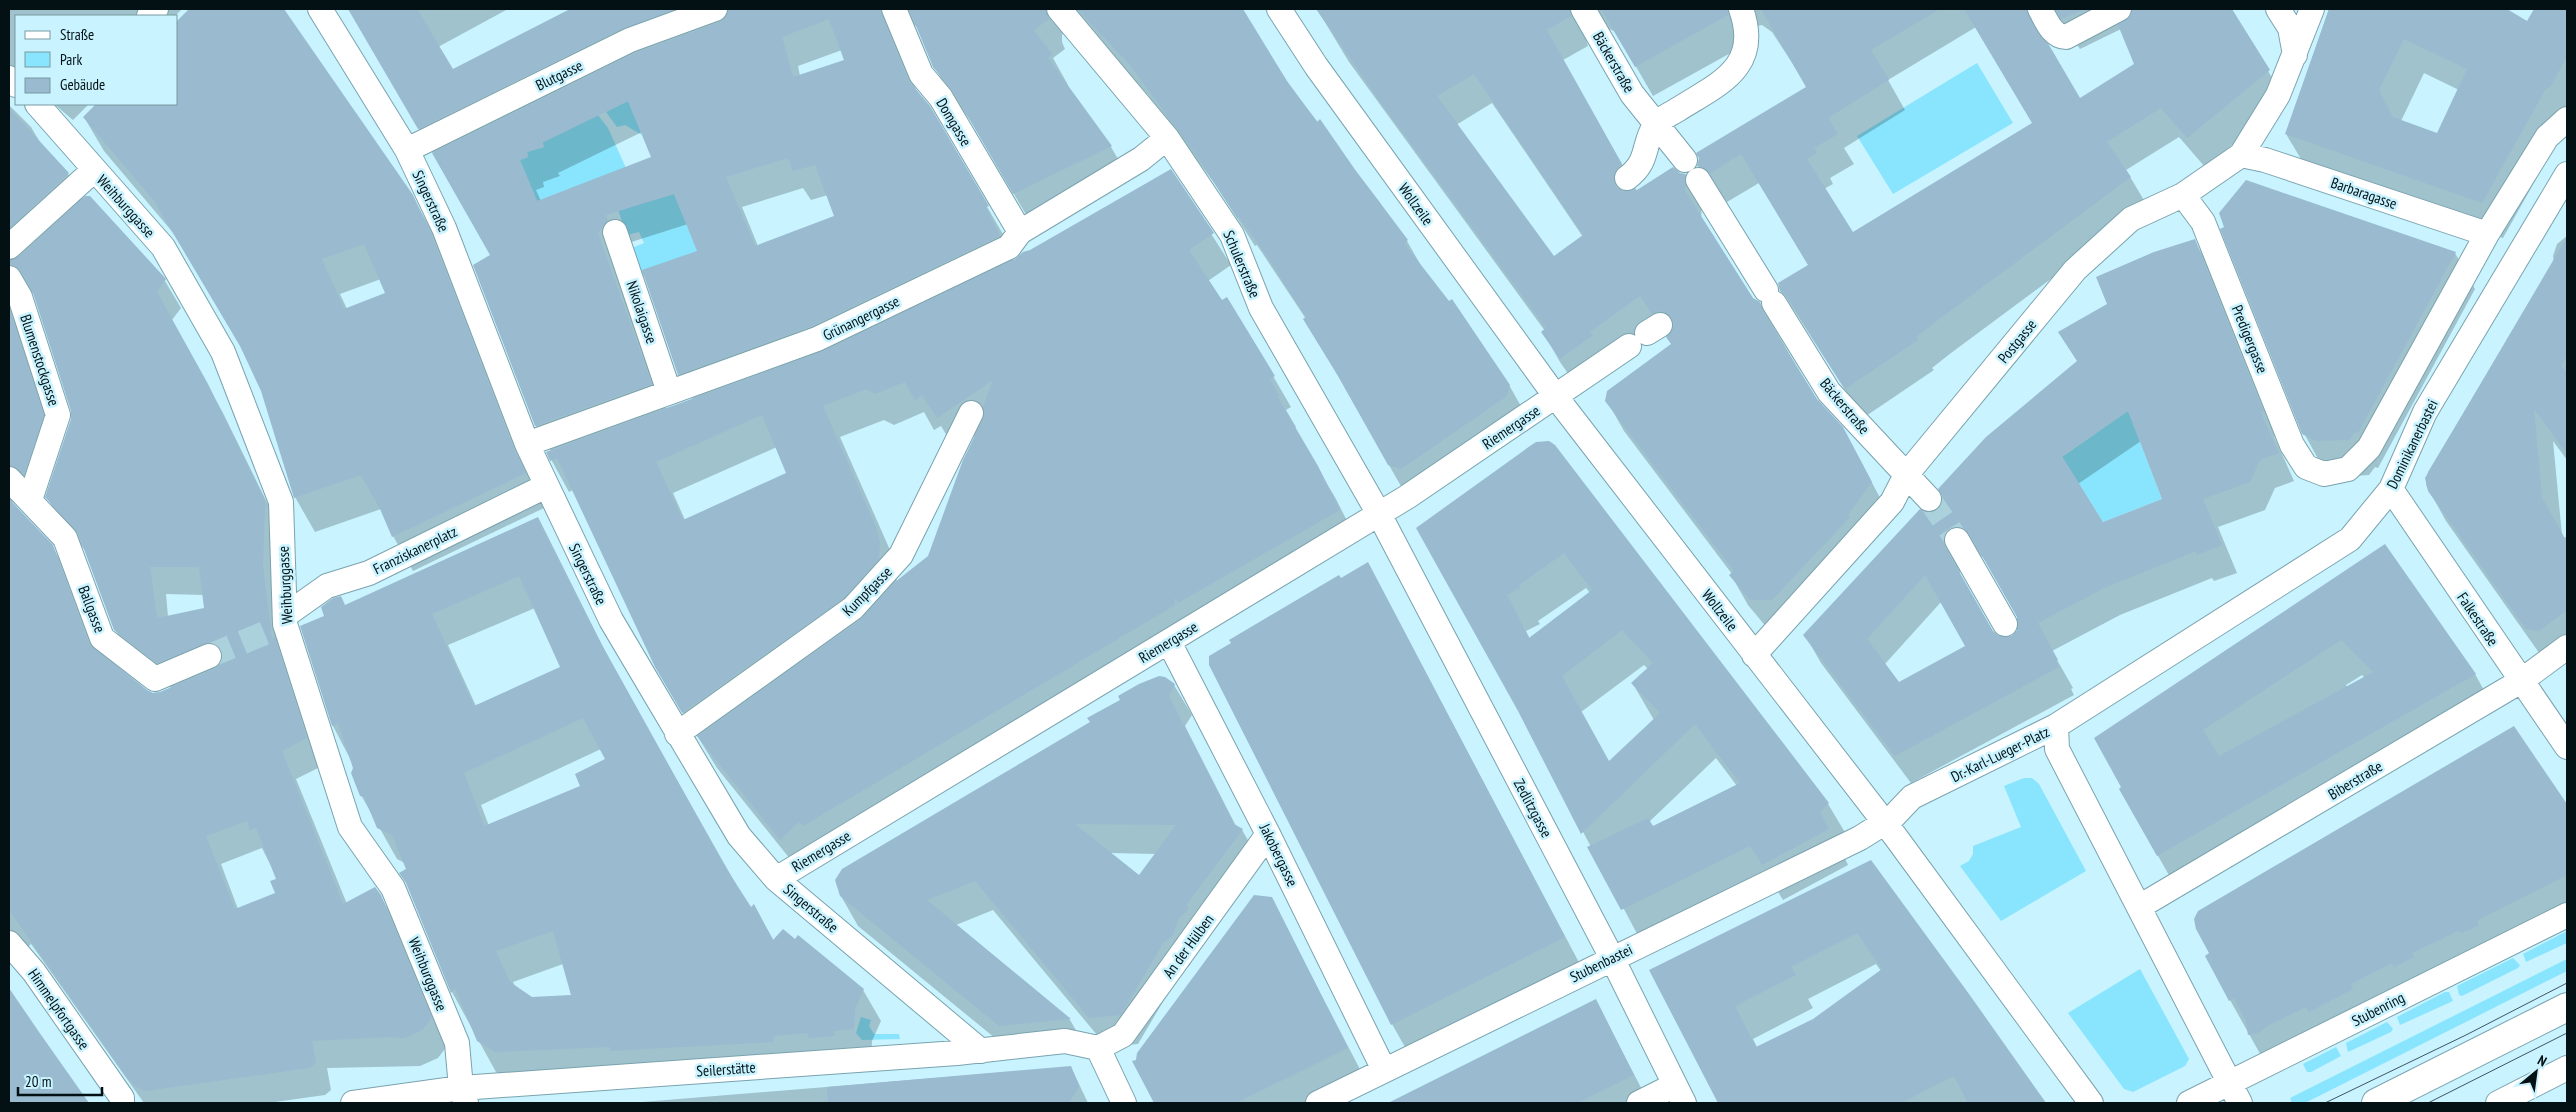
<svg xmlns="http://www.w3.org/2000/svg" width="2576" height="1112" viewBox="0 0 2576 1112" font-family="'PT Sans Narrow',sans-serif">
  <rect width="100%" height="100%" fill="#c8f3ff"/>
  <path fill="#88e5fd" d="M1977,63L2013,123L1893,194L1857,136Z
    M628,101L642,135L625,125L617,127L606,112Z
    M598,115L608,128L626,168L537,201L520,160L528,157L527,152L544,147L541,138Z
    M674,194L699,255L642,277L632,248L644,243L639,232L627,235L618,210Z
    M2128,411L2162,499L2103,522L2062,457Z
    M2024,778H2032L2039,784L2086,871L2001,921L1960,866L1969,861L1973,854V846L2021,827L2004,786Z
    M2567,931V943L2526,962L2523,954Z
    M2513,958L2520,965L2518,968L2462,996L2459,995L2457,986Z
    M2567,959V971L2305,1103H2292L2290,1098Z
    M2140,969L2189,1059L2185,1066L2133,1092L2124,1089L2068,1013Z
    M2445,992H2449L2453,1001L2400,1025L2397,1017Z
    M861,1017L871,1020L869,1026L874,1034H899L900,1039L862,1040L856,1033Z
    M2387,1022L2393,1029L2391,1032L2348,1052L2346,1043Z
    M2336,1047L2341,1056L2311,1072H2307L2303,1064Z"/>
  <path fill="#0003" fill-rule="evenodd" d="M9,9H182L175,16H16V72L9,66Z
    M190,9H283L412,196L432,231L544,508L413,571L393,536L381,509L315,532L295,497L262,391L243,350L175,235L104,151L84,117L97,104H176V23ZM381,279L387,294L347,309L340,294Z
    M349,9H508L438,47L452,71L572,9H1242L1286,81L1378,200L1407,241L1424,271L1509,385L1526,415L1406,495L1306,319L1257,245L1255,246L1215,184L1148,95L1076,17L1062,35V42L1065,49L1053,58L1068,85L1067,86L1111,147L1128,176L1031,223L971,121L951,96L934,66L918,27L914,25H906L897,44L917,92L929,107L1004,236L1002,237L1014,261L1171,171L1231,265L1208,281L1273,376L1291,407L1286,410L1296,427L1294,428L1336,499L1357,541L799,870L717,768L674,698L573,490L569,492L552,461L548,452L551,451L536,426L475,266L492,255ZM842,50L846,61L800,76L798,66ZM642,132L653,158L541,201L536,190L544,187L543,182L560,176L558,173ZM803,188L811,200L828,195L836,217L758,246L742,207ZM688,224L699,252L679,374L693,400L666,409L614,263L622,245ZM924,412L934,430L941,426L955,449L978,434L929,556L897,582L894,559L840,437L884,420L894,425ZM777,447L788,473L685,520L673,493Z
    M1317,9H2140L2144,17L2162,9H2231L2286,101L2205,167L2179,137L2126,170L2148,207L1951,353L1932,368L1934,370L1863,418L1781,290L1809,266L1759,183L1727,202L1722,197L1715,196L1698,166L1808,87L1772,32L1762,25L1749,28L1745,45L1653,96L1616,32L1600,25L1593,27L1586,39L1588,46L1563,60L1637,191L1679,174L1685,175L1702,204L1701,219L1752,299L1760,303L1816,400L1859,458L1888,513L1768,629L1748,605L1731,575L1732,574L1624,431L1607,401L1672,345L1671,343L1658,325L1578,388L1560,362L1543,332L1545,331L1349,62ZM1976,27L2034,124L1852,233L1824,189L1833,184L1830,178L1854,164L1844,148L1905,110L1888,80ZM2065,27L2080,49L2121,29L2136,64L2080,100L2043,39L2045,31ZM1492,103L1583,237L1554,258L1456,125Z
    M2329,9H2505L2527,23L2536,9H2567V124L2503,238L2307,169L2286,134ZM2424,73L2459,90L2438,134L2401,121Z
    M54,104H89L73,120Z
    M9,105L31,127L41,144L68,174L84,200L89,198L165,281L181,308L172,320L223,413L282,533L280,536L322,766L296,779L347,904L380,895L396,924L447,1046L438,1058L420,1066L327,1068L331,1090L325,1095L268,1103H144L31,944L9,965ZM19,293H33L36,299L72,411V420L47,497L63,525L85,550L115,629L131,657L171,688L161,693L153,694L146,691L100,655L68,574L52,546L12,502L59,443L23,332L10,307L12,299ZM166,594L204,595L205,609L168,617ZM262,848L278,880L276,894L238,909L221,864Z
    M2567,236V460L2553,441L2562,535L2564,538L2567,536V661L2547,664L2446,521L2426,485L2428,472L2554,262L2553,256L2557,244Z
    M2194,240L2210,268L2278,439L2274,436L2294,481L2275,488L2265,510L2218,527L2237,573L2214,581L2212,578L2120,615L2052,651L2073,688L2071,689L2074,695L1911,783L1821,663L1805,635L1932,514L1940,510L2078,362L2060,332L2109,304ZM2141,441L2163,500L2103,523L2078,484ZM1967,555H1980L1986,560L2018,617V631L2012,637H1998L1992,632L1960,575V561ZM1941,602L1967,647L1899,683L1885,664Z
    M2455,253L2475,289L2378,468L2375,467L2369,475L2337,477L2324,470L2304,433Z
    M1554,446L1828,804L1849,839L1840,848L1848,865L1783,900L1771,880L1643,945L1519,711L1418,529ZM1586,588L1590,593L1530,639L1526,631L1540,624L1538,621ZM1644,665L1648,669L1633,684L1654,720L1609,763L1581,712ZM1716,758L1737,786L1652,828L1649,822Z
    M537,519L619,678L750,909L754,906L774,941L863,990L881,1021L872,1041L871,1059L514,1083L496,1072L452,992L409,887L405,863L397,859L361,795L355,768L333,726L302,627ZM535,608L562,667L476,706L448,645ZM601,749L607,759L582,786L489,826L481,805ZM563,964L572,997L531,998L516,988L513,982Z
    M2385,546L2475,674L2495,710L2178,891L2120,789ZM2362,675L2365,678L2347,687L2346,685Z
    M1368,564L1583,970L1410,1056L1392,1024L1341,579Z
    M1174,685L1192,715L1185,726L1236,826L1242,830L1259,859L1194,950L1190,965L1180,973L1138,1044L1107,1047L993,910L956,925L1070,1020L1087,1049L1017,1056L858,926L841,896ZM1110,853L1157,854L1140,877Z
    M2513,728L2567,806V918L2268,1068L2230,1000Z
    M1871,862L2046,1103H1719L1651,970ZM1876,964L1881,971L1814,1020L1757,1047L1753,1039L1813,1008L1808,999Z
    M1271,898L1365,1079L1317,1103H1156L1134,1062L1137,1061Z
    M9,991L83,1100L84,1103H9Z
    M1596,1001L1649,1103H1390Z
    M1071,1067L1088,1103H632L642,1102Z"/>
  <path fill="#99bacf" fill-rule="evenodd" d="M189,9H284L413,195L431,233L514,449L526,473L392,537L380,509L361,475L294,498L261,391L240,346L154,201L83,117L96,104H176V22ZM364,244L385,293L344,309L322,259Z
    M348,9H417L453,69L570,9H676L624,28L418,129Z
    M728,9H880L908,80L930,106L989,206L986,207L1000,236L812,326L678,375L642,270L697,251L674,194L606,215L608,221L598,233L652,384L535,426L473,265L490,255L432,153L635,53L720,22L726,17ZM829,19L844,60L793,77L782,37ZM628,101L651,157L537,201L520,160L528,157L527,152L544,147L542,143ZM788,158L793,171L815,165L834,216L755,246L726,177Z
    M909,9H1046L1049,19L1034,30L1052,54L1048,58L1112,146L1013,194L953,91L933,67Z
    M1077,9H1243L1287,81L1317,122L1320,119L1356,171L1408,240L1404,243L1449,301L1452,299L1510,385L1507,396L1401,469L1388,465L1338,376L1303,319L1306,317L1262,249L1239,217L1237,218L1196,155L1130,65Z
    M1316,9H1569L1571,16L1547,30L1622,164L1614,174L1616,187L1623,191L1637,190L1673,167L1680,173L1686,174L1684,180L1686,187L1684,189L1753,298L1760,302L1762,310L1817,399L1843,427L1872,482L1848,515L1850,517L1772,600H1750L1729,575L1734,571L1605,401L1607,391L1671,344L1666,337L1672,331L1674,324L1671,317L1660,311L1652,314L1640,296L1590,332L1593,335L1560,359L1541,332L1546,328L1378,99ZM1474,74L1583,235L1554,256L1437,96Z
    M1601,9H1728V15L1635,67Z
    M1761,9H1940L1871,50L1889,80L1828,118L1838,134L1814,148L1817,153L1807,159L1853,232L2032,123L1964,9H2026L2036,30L2049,45L2080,98L2134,64L2118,25L2130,17L2133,9H2232L2270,70L2187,138L2161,108L2107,142L2131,177L1934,323L1916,337L1918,340L1845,389L1786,296L1780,291L1778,283L1808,265L1741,154L1710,173L1704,168L1697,166L1699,158L1696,153L1806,87Z
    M2055,9H2085L2061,19Z
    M2329,9H2507L2527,21L2534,9H2567V56L2551,86L2545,90L2482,203L2285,134ZM2404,39L2467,69L2437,133L2393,117L2379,90Z
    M9,108L69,173L9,229Z
    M1171,169L1214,233L1189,250L1222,300L1227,297L1275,376L1270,379L1279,396H1277L1318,466L1340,510L1178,603L1175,597V605L803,826L799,822L780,840L697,736L861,619L895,582L928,556L963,460L983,419V407L993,380L937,418L922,395L915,400L905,382L875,394L866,389L823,406L876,527L880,542L879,559L844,598L682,713L655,667L557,458L550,461L546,452L823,351L1015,259L1023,252L1030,250ZM762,415L786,473L683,520L656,462Z
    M2246,180L2456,252L2358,433L2355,432L2349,440L2316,441L2302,434L2220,229L2224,227L2219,213Z
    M85,196H90L166,279L157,292L208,384L267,505L265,508L263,565L272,638L275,637L307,738L282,751L343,904L375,887L381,895L432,1018L422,1030L404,1038L390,1037L312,1041L316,1063L309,1068L145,1091L135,1086L125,1075L9,910V499L53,545L89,643L147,690L153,693L160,692L214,669L220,664L223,657L218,645L210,642L157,663L114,630L78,533L45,497L71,419V411L33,293L21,271L15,266L9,264V260L18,257ZM150,567H199L204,608L157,618ZM247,821L250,830L256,828L276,879L270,881L275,893L235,909L206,836Z
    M2567,237V355L2561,366L2567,372V454L2534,409L2542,498L2567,542V610L2539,631L2526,629L2428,491L2425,478Z
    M2195,239L2264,413L2260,411L2279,453L2260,460L2250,482L2203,499L2222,545L2197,555L2196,551L2104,588L2038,623L2058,660L2056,661L2059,667L1895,756L1803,635L1920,509L1932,512L1939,509L1942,496L1938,489L1986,437L2077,361L2058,332L2107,304L2096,277L2154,252ZM2128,411L2162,499L2103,522L2062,456ZM1958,526L1969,533L2017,617V630L2011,636H1999L1993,631L1945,547L1943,539L1945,533L1951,528ZM1925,575L1965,646L1899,682L1867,639Z
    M9,307L44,415L24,475L13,466H9Z
    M1549,441L1555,445L1829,803L1820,812L1829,829L1762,865L1750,846L1621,910L1587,847L1648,818L1653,826L1740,783L1695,724L1581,834L1518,711L1416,528L1530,446L1536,442ZM1564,553L1592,590L1529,638L1507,595L1520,588L1519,585ZM1622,630L1653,663L1631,683L1660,713L1609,761L1562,676Z
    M538,517L602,645L726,868L751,907L754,904L773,940L783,929L795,939L798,935L864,989L855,1009L854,1029L834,1031L835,1036L809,1038L807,1033L774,1036L773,1042L610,1051V1047L495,1052L477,1041L455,988L451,993L406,883L399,873L406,869L392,835L377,828L364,797L360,796L351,773L353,768L338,723L332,726L300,626L324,616L321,607L333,598L341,596L345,605ZM519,576L560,667L474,706L432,614ZM583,718L605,759L575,774L580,786L484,826L464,773ZM553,931L571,995L532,997L510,982L496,951Z
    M2385,544L2476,674L2157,856L2119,789L2121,787L2094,738ZM2341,640L2373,672L2219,756L2203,730Z
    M1368,562L1565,937L1391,1025L1209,665V656L1231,643L1229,640L1339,575L1341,578Z
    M1159,676L1165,677L1175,684L1169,696L1234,824L1243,829L1187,904L1188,909L1178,920L1173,935L1163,943L1121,1015L1089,1018L975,881L927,900L1071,1019L999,1026L840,896L835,880L842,869L1090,722L1087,718L1120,700L1118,696L1139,684ZM1075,824L1176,825L1139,875Z
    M2514,726L2567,804V875L2478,920V926L2461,933L2458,931L2412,953L2414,957L2394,967L2392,963L2351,984L2353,989L2309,1012L2306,1007L2267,1026L2260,1032L2248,1035L2246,1021L2234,998L2229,1001L2205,956L2209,953L2196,929L2194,919L2198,911Z
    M1871,860L1969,994L2046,1103H1968L1954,1076L1901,1103H1718L1649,970ZM1857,933L1882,969L1813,1019L1756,1047L1735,1006L1796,975L1791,967Z
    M1254,895L1272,897L1348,1048L1236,1103H1154L1132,1061L1136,1060L1137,1053Z
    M9,988L39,1032L89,1103H9Z
    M1596,999L1634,1075L1577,1103H1388Z
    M1071,1066L1079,1086L1069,1103H828L827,1087Z"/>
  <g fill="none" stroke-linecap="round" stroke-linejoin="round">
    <path stroke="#aad1dc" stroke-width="24" stroke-dasharray="24 12" stroke-linecap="butt" d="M1929,499L1957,540
      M209,656L270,631"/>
    <defs>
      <path id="street" d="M320,9L407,150L444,228L527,444L611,620L739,836L776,879L981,1051
        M894,9L921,74L941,98L1020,232
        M1059,9L1167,138L1232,235L1261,308L1379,514L1612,958L1684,1103
        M1279,9L1316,66L1556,397L1895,836L2091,1103
        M1583,9L1632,94L1685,160
        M2040,9C2046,20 2052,37 2066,37L2119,9
        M2278,9L2290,28L2295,55
        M149,16L156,9
        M9,78L16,85
        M37,104L163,247L223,352L281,502L285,624L350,827L393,888L457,1043L461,1088L466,1103
        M407,150L630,40L715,9
        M2241,155L2265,160L2487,234
        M1627,178C1650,161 1642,145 1655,125C1659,119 1671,114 1677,110C1718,84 1762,68 1741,9
        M1698,180L1766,290
        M2183,195L2203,222L2292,445L2306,467L2324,474L2348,469L2369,448L2487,234L2547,137L2567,119
        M615,232L669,392
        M9,247L94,170
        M9,278L20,297L58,415L30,500
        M1774,303L1829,392L1929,499
        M1647,333L1660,325
        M527,444L817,339L1009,247L1020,232L1141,159L1167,138
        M9,479L65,538L102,638L155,679L209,656
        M2391,489L2567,747
        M1957,540L2005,624
        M286,615L327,586L369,573L546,486
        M1169,642L1268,834L1384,1070
        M1754,655L1892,502L1906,475L2075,270L2131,219L2183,195L2241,155L2278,95L2312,9
        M2056,726L2057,749L2240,1103
        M677,734L853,608L901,555L971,413
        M776,879L1407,497L1629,346
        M2139,907L2521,681L2567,647
        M9,943L34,972L122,1098V1103
        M1098,1048L1123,1035L1268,834
        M1098,1048L1124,1103
        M353,1103L461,1088L957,1053L1065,1041L1098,1048
        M1318,1103L1860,838L1892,818L1912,797L2056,726L2350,539L2391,489L2425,412L2567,174
        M1639,1103L1675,1085
        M2189,1103L2567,915
        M2498,1103L2567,1068"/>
      <path id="secondary" d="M2376,1103L2567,1007"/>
    </defs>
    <use href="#street" stroke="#7aa3ae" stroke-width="26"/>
    <use href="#secondary" stroke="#7aa3ae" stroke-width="30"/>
    <use href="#street" stroke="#fff" stroke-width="24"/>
    <use href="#secondary" stroke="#fff" stroke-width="28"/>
    <path stroke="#40575e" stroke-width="1" d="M2325,1103L2466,1035L2567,983
      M2428,1103L2567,1033"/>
  </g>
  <g text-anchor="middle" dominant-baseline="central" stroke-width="5" stroke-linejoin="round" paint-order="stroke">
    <g font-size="15" fill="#031115" stroke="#c8f3ff">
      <text transform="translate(1614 62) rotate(60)">Bäckerstraße</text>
      <text transform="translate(559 75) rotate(-26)">Blutgasse</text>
      <text transform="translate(954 122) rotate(59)">Domgasse</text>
      <text transform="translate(2364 193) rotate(19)">Barbaragasse</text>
      <text transform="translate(431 201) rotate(65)">Singerstraße</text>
      <text transform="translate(1416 204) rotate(54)">Wollzeile</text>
      <text transform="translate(126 206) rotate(48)">Weihburggasse</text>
      <text transform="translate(1242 264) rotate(67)">Schulerstraße</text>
      <text transform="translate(642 312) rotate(71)">Nikolaigasse</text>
      <text transform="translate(861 318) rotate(-26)">Grünangergasse</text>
      <text transform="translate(2250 339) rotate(68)">Predigergasse</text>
      <text transform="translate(2017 341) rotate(-51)">Postgasse</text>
      <text transform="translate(40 360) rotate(72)">Blumenstockgasse</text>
      <text transform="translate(1845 406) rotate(50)">Bäckerstraße</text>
      <text transform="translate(1511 427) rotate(-34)">Riemergasse</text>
      <text transform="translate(2412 444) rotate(-64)">Dominikanerbastei</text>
      <text transform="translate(415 550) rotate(-26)">Franziskanerplatz</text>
      <text transform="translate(588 574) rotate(64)">Singerstraße</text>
      <text transform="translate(285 585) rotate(-93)">Weihburggasse</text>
      <text transform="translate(867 591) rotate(-45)">Kumpfgasse</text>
      <text transform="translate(92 609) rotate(69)">Ballgasse</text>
      <text transform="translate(1720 610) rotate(52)">Wollzeile</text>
      <text transform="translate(2478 619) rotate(56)">Falkestraße</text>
      <text transform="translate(1168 642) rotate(-31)">Riemergasse</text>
      <text transform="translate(2000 754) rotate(-26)">Dr.-Karl-Lueger-Platz</text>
      <text transform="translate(2355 780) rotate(-31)">Biberstraße</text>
      <text transform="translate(1533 808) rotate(62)">Zedlitzgasse</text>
      <text transform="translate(821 851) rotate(-31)">Riemergasse</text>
      <text transform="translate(1279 855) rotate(64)">Jakobergasse</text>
      <text transform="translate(811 908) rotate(40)">Singerstraße</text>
      <text transform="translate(1188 946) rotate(-54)">An der Hülben</text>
      <text transform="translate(1601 963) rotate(-26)">Stubenbastei</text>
      <text transform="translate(428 974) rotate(68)">Weihburggasse</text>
      <text transform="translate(59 1009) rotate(55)">Himmelpfortgasse</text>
      <text transform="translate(2378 1009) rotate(-27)">Stubenring</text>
      <text transform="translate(726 1069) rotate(-4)">Seilerstätte</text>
    </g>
  </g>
  <rect width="2576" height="1112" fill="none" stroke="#031115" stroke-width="20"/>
  <rect x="15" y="15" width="162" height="90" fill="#c8f3ff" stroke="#7999a1"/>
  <rect x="25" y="31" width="25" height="8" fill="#ffffff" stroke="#7999a1"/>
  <text x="60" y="40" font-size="15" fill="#031115">Straße</text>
  <rect x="25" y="52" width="25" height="15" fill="#88e5fd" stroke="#7999a1"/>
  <text x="60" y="65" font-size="15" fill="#031115">Park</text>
  <rect x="25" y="78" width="25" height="15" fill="#99bacf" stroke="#7999a1"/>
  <text x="60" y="90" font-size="15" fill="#031115">Gebäude</text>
  <g transform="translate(2536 1072) rotate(29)" stroke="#c8f3ff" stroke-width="4" paint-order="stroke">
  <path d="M0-4L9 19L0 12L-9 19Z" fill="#031115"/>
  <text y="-8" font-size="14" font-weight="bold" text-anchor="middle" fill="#031115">N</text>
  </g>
  <path d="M18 1087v8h84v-8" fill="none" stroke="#031115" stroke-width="2.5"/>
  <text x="25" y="1087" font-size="15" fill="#031115" stroke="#c8f3ff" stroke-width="4" paint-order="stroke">20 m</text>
</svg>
